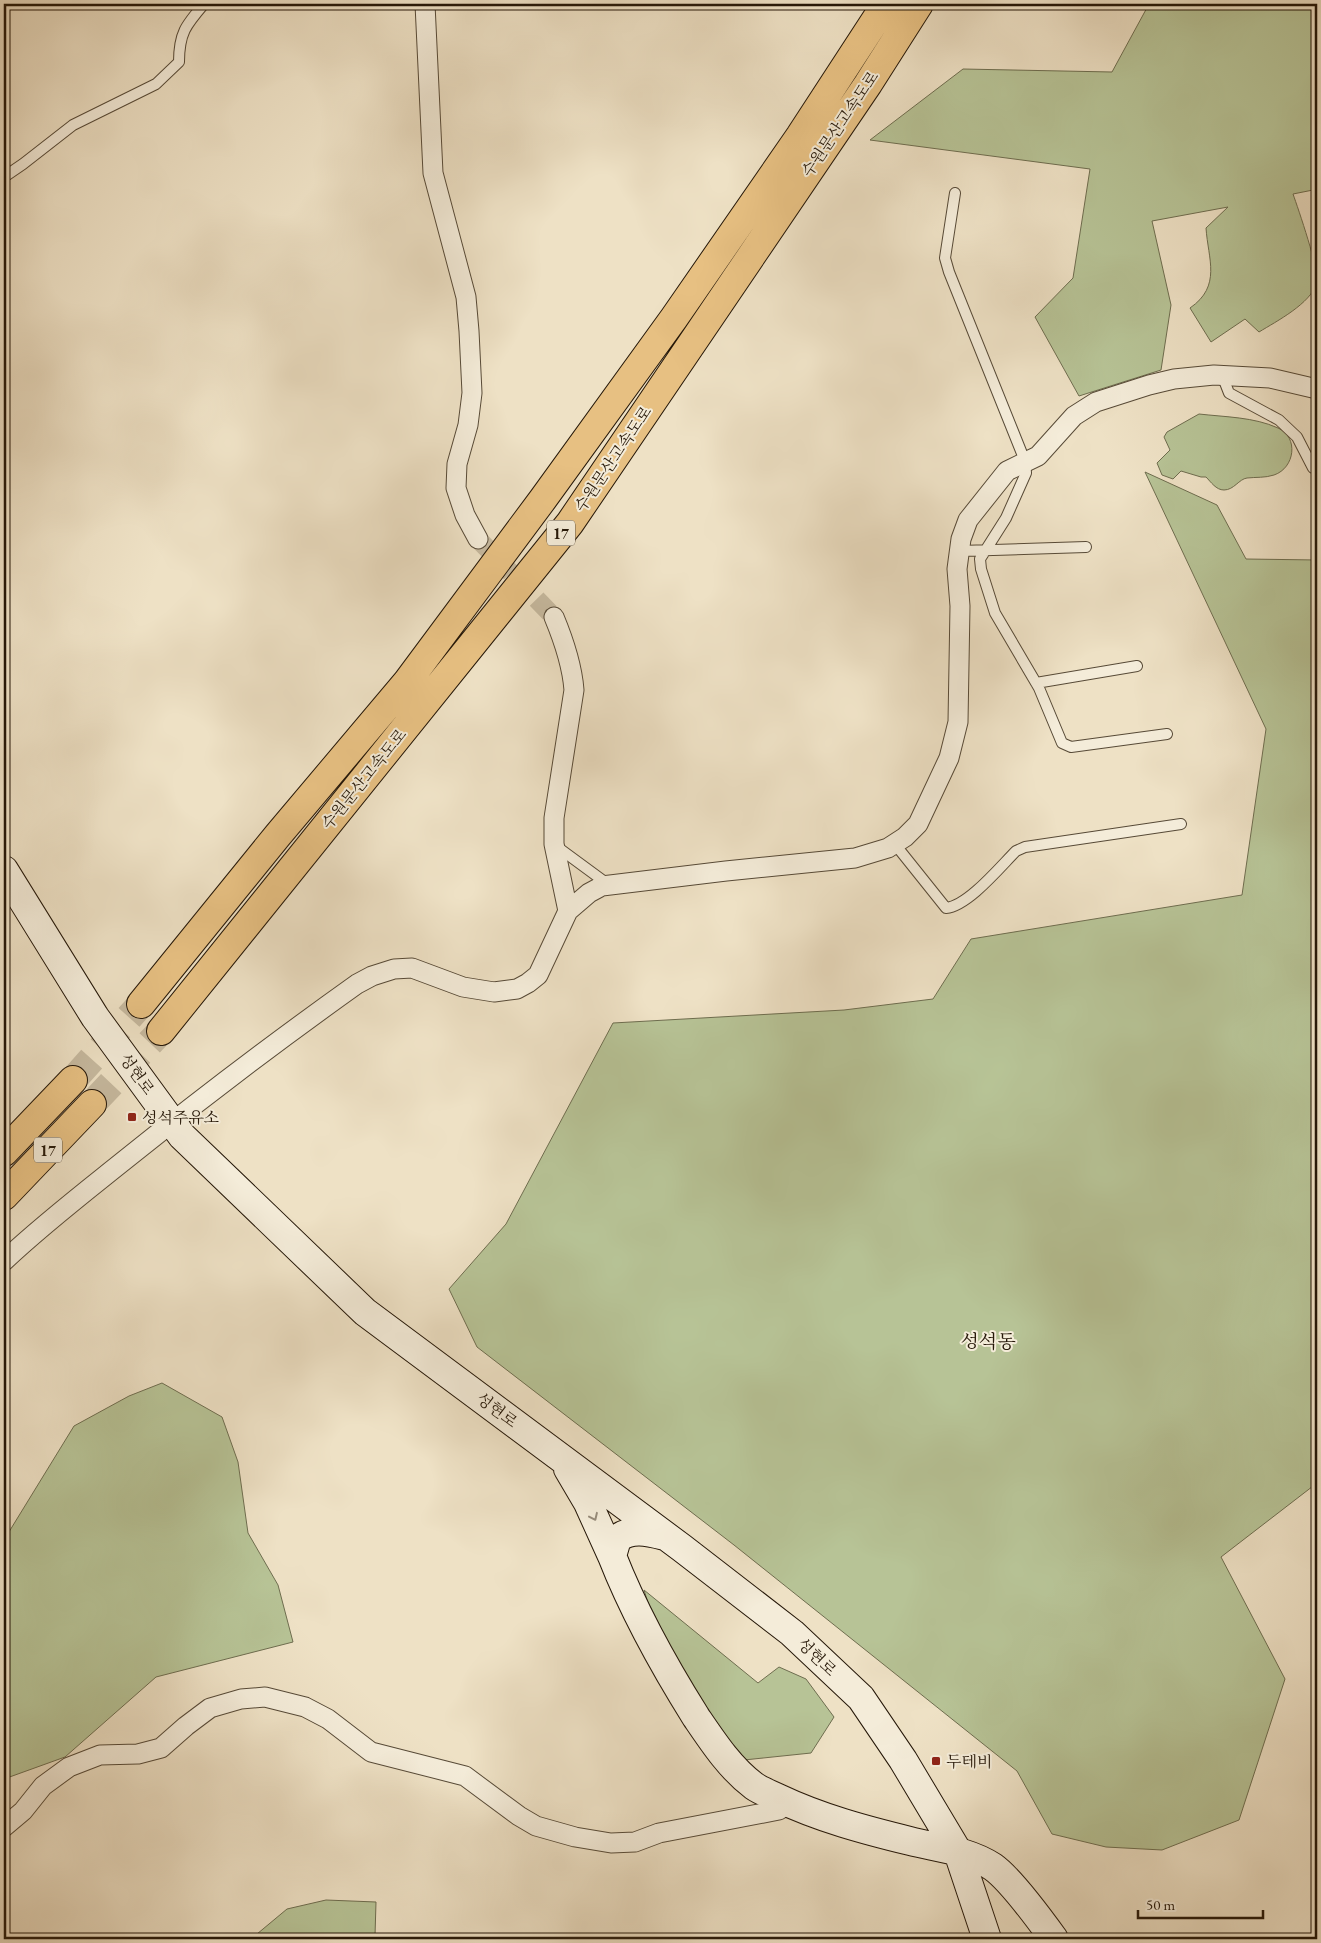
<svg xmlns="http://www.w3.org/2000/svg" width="1321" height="1943" viewBox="0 0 1321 1943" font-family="'EB Garamond','Noto Serif KR',serif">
  <rect width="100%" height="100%" fill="#eee1c5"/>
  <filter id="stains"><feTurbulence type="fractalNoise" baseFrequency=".004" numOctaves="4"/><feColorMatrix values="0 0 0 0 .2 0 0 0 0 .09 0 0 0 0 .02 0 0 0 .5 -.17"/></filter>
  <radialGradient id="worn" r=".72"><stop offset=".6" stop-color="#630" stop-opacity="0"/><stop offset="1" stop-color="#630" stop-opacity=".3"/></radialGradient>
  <path fill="#b7c396" stroke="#6e6d4f" d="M1149,4H1317V177L1313,190L1293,194C1298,208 1320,272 1317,283C1310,304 1277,321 1259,332L1245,319L1211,342L1190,308C1222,286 1208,259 1206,228L1228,207L1152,221L1171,305L1161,370L1079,396L1035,317L1073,278L1090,169L870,140L963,69L1112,72Z
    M1199,414C1225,417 1254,417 1278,428C1299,437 1295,468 1274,475C1265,478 1256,477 1247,478C1239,479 1234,490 1224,490C1216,490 1211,482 1206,477H1201L1181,471L1173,479L1162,475L1157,463L1170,450L1164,437L1167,432Z
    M1145,472L1217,505L1246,559L1317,560V1483L1221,1557L1285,1679L1239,1820L1162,1850L1106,1847L1052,1834L1017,1771L734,1545L477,1347L449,1289L506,1224L613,1023L844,1010L933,999L971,939L1242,895L1266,729Z
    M162,1383L222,1417L238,1462L248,1533L278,1585L293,1642L156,1677L65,1757L4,1779V1540L74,1426L129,1396Z
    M644,1590L758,1683L779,1667L806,1679L834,1717L811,1753L744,1760L686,1684L653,1619Z
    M326,1900L376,1902L375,1936L372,1939H251L287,1909Z"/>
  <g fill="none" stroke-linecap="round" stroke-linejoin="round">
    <path stroke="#c6b99f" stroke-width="19" stroke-dasharray="19 9" stroke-linecap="butt" d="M478,539L554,617"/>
    <path stroke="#c6b99f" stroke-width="28" stroke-dasharray="28 14" stroke-linecap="butt" d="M73,1080L141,1004
      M92,1104L161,1031"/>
    <defs>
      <path id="lane" d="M4,177L23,164L73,125L156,84L179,62C179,33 186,25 204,4
        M955,193L945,258L949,272L1025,461L1026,473L1006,518L980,559L981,569L995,613L1039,688L1062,743L1071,747L1167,734
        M1222,375L1229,393L1279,420L1297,437L1313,468
        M960,551L1086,547
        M1036,683L1137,666
        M894,843L946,908C968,906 1000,867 1016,851L1025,847L1181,824
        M556,846L609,885"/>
      <path id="street" d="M425,4L433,173L466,297L469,331L472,393L468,425L457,464L456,488L465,515L478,539
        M554,617C564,641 572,664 574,690L554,818V844L568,911
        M4,1261C41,1226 81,1195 121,1163C198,1101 277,1041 357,984L372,976L394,969L412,968L463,987L494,992L517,989L528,983L538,975L568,911L589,893L602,886L726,871L855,858L888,848L905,837L918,824L949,758L958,722L960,606L957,569L961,539L968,520L1007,471L1038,456L1074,416L1096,402L1149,385L1174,379L1214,375L1270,378L1317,389
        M4,1827L23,1811L43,1786L69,1767L100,1755L138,1754L161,1748L186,1726L210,1708L241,1699L265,1697L305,1707L328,1719L371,1752L465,1776L519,1816L536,1826L575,1837L611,1843L635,1842L659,1833L779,1810L789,1803"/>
      <path id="secondary" d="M4,870L95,1017L182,1136L365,1312L682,1548L792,1633L861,1698L903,1760L958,1852L987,1939
        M568,1469L588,1503L612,1556L617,1539C631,1527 649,1532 665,1536
        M612,1556C634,1612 664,1666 696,1717C713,1742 730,1768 754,1786C761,1791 770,1794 778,1798C820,1818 865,1830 910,1841C938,1848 969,1851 993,1867C1010,1879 1041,1921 1054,1939"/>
      <path id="highway" d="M141,1004L278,835L407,682L543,499L674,318L800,136L886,4
        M161,1031L570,523L868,84L919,4
        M4,1152L73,1080
        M4,1196L92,1104"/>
    </defs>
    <use href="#lane" stroke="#574a37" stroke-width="12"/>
    <use href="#street" stroke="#574a37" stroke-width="21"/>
    <use href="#secondary" stroke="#251708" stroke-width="30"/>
    <use href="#highway" stroke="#251708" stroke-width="30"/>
    <use href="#lane" stroke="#f4ecd9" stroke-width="10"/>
    <use href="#street" stroke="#f4ecd9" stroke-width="19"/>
    <use href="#secondary" stroke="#f4ecd9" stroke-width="28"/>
    <use href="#highway" stroke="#e7c082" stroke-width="28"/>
  </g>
  <defs><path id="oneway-chevron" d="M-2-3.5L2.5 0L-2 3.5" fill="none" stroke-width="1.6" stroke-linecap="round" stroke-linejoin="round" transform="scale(1.25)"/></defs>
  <use stroke="#978c7b" href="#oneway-chevron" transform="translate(594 1517) rotate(65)"/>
  <g fill="#8f2418" stroke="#f4ecd9" stroke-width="2">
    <rect x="127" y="1112" width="10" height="10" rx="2.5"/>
    <rect x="931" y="1756" width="10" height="10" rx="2.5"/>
  </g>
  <g text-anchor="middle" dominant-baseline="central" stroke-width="4" stroke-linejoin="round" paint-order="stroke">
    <g fill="#f4ecd9" stroke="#635747" stroke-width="1">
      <rect x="547" y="520.5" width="28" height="25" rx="4"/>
      <rect x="34" y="1137.5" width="28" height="25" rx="4"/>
    </g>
    <g font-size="15" font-weight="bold" fill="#251708">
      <text x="561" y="533">17</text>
      <text x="48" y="1150">17</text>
    </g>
    <g font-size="16" fill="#251708" stroke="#f4ecd9">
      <text transform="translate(840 124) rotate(-56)">수원문산고속도로</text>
      <text transform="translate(613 459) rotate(-56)">수원문산고속도로</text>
      <text transform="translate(364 779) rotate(-51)">수원문산고속도로</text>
      <text transform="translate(137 1074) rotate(54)">성현로</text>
      <text transform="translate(497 1410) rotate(37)">성현로</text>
      <text transform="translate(817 1657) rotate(44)">성현로</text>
    </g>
    <g font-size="16" fill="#251708" stroke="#f4ecd9" text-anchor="start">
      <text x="142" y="1117">성석주유소</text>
      <text x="946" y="1761">두테비</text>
    </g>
    <g font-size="19" fill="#251708" stroke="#f4ecd9">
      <text x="988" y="1341">성석동</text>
    </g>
  </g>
  <rect width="1321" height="1943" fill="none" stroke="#eee1c5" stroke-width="20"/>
  <rect x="5" y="5" width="1311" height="1933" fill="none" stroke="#251708" stroke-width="2.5"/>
  <rect x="10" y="10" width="1301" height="1923" fill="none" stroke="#251708"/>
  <path d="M1138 1910v8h125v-8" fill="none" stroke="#251708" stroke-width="2.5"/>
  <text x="1146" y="1910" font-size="15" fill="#251708" stroke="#f4ecd9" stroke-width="4" paint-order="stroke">50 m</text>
  <rect width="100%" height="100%" filter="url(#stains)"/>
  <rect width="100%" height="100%" fill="url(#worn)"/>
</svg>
